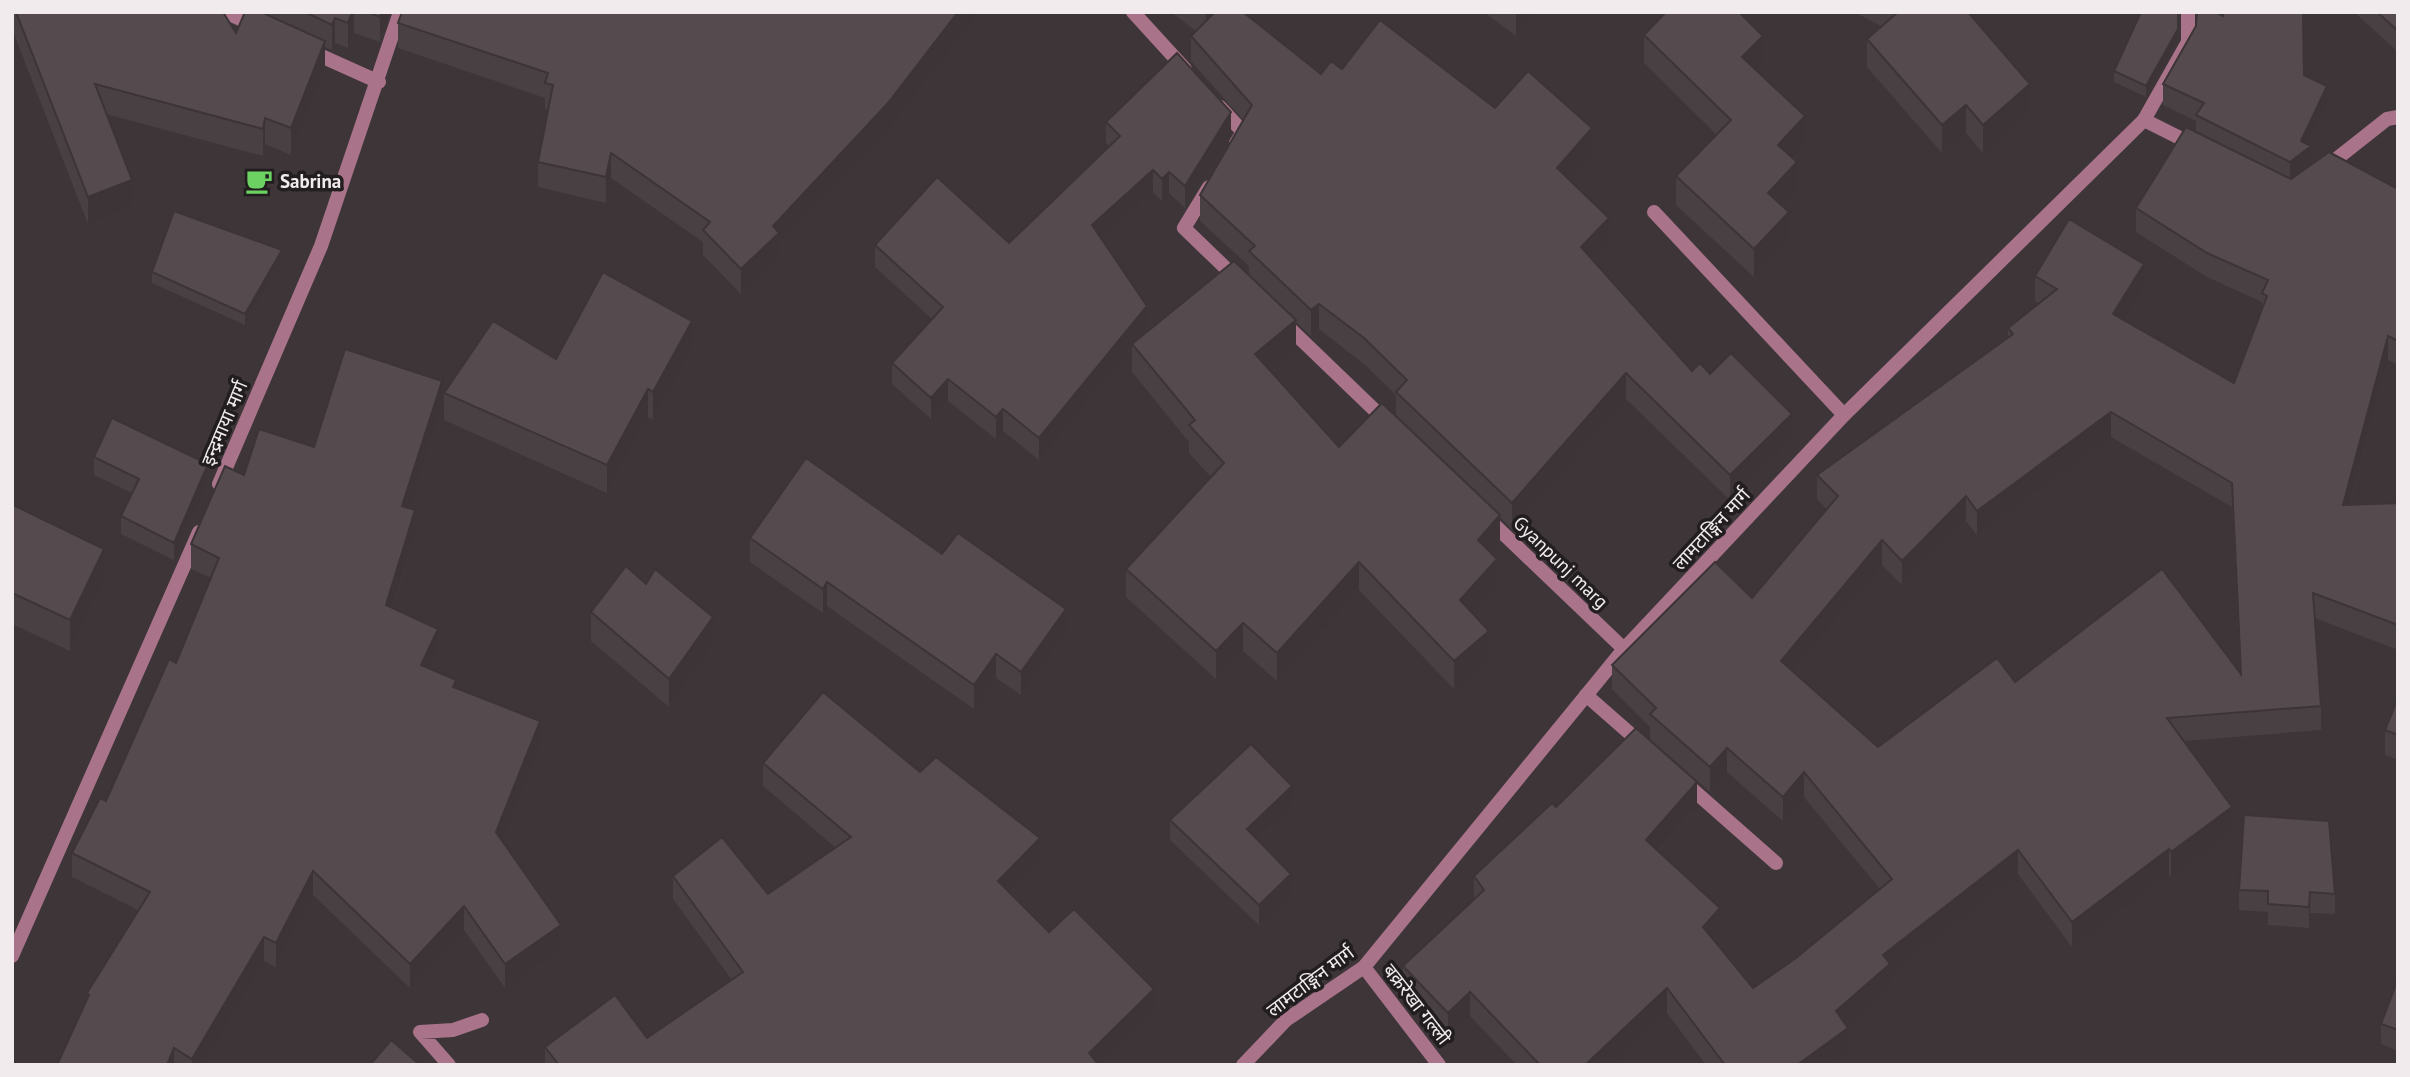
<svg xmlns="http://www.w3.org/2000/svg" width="2410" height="1077" viewBox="0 0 2410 1077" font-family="'PT Sans','Noto Sans Devanagari',sans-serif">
  <rect width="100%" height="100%" fill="#3e3539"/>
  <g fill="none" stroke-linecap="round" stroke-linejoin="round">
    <path stroke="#a9748a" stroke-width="14" d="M225,12L256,26
      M1133,12L1185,69
      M310,51L379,82
      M1220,107L1243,132L1236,143
      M1209,187L1184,228L1238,280
      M1654,212L1844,415
      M1284,323L1388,423
      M1486,517L1624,649
      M449,1065L420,1032L453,1030L482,1020"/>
    <path stroke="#a9748a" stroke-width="14" d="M2144,120L2196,146
      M2325,168L2387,119L2398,117
      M219,484L321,246L400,12
      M1586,695L1643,745
      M1684,782L1776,863
      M12,956L199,532
      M1364,967L1439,1065"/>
    <path stroke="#a9748a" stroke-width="14" d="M1243,1065L1286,1020L1364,967L1624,649L1844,415L2144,120L2188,42V12"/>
  </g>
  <path fill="#494044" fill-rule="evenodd" d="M12,12H223L236,33L245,12H390L380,42L354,33L348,48L335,43L332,50L325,47V68L291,155L265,144L263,156L106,114L132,206L88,224L12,29Z
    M1171,12H1243L1321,74L1342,69L1495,108L1592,154L1569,179L1609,244L1593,260L1692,371L1710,374L1792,439L1730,500L1626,399L1512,529L1500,517V543L1491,553L1497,587L1473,614L1489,659L1454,689L1359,590L1277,681L1243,651L1216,679L1126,597V569L1211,477L1189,453V442L1132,372V346L1039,460L1003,431L996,439L948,401L931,419L892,384V363L932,319L875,267V245L1009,243L1109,146L1106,143V122L1231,133L1185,208L1169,193L1162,201L1153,192L1101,239L1147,328L1138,339L1249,275V266L1200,221V195L1243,120L1191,61V36L1196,31ZM1296,322L1311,336L1319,329L1364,364L1396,395V416L1339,447L1269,370L1296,348Z
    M1484,12H1534L1516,36Z
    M1854,12H1968L2030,112L1983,153L1966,133L1942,153L1867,67V39L1881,26Z
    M2354,12H2398V52Z
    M398,23L888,128L779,244V258L741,294L703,255V242L611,178L606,203L538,187V162L548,109H545V98L398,48Z
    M1644,35L1763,64L1756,70L1805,145L1792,158L1797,191L1782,206L1789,240L1754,277L1676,205V176L1717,135L1644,63Z
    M2178,39L2146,97L2114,82V71Z
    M2304,75L2327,107L2308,145L2311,165L2398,189V365L2388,360L2350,505L2398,503V650L2315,618L2321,706V730L2184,741L2232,832L2171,877L2169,874L2072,947L2018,874L1890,974V988L1846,1026L1848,1053L1831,1065H1706L1667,1013L1611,1065H1517L1470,1016L1448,1037L1403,991V966L1474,899V876L1556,807L1697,806L1658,851L1720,932L1714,940L1753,988L1796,958L1880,889L1804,797L1783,821L1727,772L1710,792L1650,739V727L1612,689V665L1752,598L1827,509L1817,499V475L2008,338V328L2039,303L2035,301V276L2144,288L2124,320L2234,383L2262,310V302L2207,277L2136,232V208L2196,133V121L2163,105V84ZM2111,437L2232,507L2240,672L2015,682L1878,747L1793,671L1882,565L1902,585L1966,521L1977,535Z
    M282,261L245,325L152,283V272Z
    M692,349L653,420L648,417L607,493L444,420V393L556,359Z
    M442,405L409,508L415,534L393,608L438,654L431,669L456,688L540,745L502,840L561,949L505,988L464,930L410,988L313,895L276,967L264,961L203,1065H57L87,1000V993L138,910L72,877V853L106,801L176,663L211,578L191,569V544L244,475L314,447Z
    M94,457L208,482L174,560L121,534V516L132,493L94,475Z
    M12,508L104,580L70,651L12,624Z
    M750,538L942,554L1066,632L1021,695L996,678L974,709L827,606L823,613L750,562Z
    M591,612L713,645L669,707L591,641Z
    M2398,698V760L2385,755V730Z
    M763,763L920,772L1040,861L1010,892L1049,932L1154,1012L1101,1065H545V1047L647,1038L732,980L673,899V876L768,894L836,848L763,786Z
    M1292,806L1258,839L1291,894L1259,925L1170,840V820Z
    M2239,890L2335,894V914L2310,913L2309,928L2268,925V912L2239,910Z
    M2398,979V1051L2381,1044V1024Z"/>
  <path fill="#3c3437" d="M352,12H354V33L348,48V23Z
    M381,12H390L380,42V17Z
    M958,12H978L888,128L779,244V258L741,294V269L773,226Z
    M1207,12H1227L1206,39V14Z
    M1516,12H1534L1516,36Z
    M335,18V43L332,50V25Z
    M2178,29V39L2146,97V86Z
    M1763,36V64L1742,85V57Z
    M325,41V68L291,155V128Z
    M2030,84V112L1983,153V125Z
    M2327,86V107L2306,149L2311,146V166L2290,183V162Z
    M1966,105V133L1942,153V125Z
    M1231,112V133L1185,208V186Z
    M1805,116V145L1778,173V145Z
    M265,118V144L263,156V129Z
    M1592,128V154L1557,193V168Z
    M611,153V178L606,203V177Z
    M1797,162V191L1768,221V193Z
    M1153,170V192L1092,247V225Z
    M1169,172V193L1162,201V179Z
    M132,180V206L88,224V197Z
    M1789,212V240L1754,277V249Z
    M1609,218V244L1581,272V247Z
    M282,250V261L245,325V314Z
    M2144,264V288L2113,338V314Z
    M1319,304V329L1311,336V310Z
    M1147,306V328L1133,345L1132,344V346L1039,460V438Z
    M1296,320V348L1255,382V354Z
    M692,321V349L653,420V392Z
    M2388,336V360L2343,530V505Z
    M1626,373V399L1512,529V503Z
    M948,379V401L931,419V398Z
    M442,381V405L402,531V506Z
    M648,389V417L607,493V465Z
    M1003,409V431L996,439V417Z
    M2111,412V437L1977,535V511Z
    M1792,414V439L1730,500V475Z
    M208,464V482L174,560V543Z
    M1966,496V521L1902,585V561Z
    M415,510V534L386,629V605Z
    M1500,515V543L1478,568V540Z
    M1882,540V565L1781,685V661Z
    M104,549V580L70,651V620Z
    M1497,559V587L1460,628V600Z
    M1359,562V590L1277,681V653Z
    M827,582V606L823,613V589Z
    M1066,609V632L1021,695V672Z
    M713,617V645L669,707V679Z
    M1243,623V651L1216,679V651Z
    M438,629V654L421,689V665Z
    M1489,631V659L1454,689V661Z
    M996,654V678L974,709V685Z
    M540,721V745L496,856V832Z
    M1727,748V772L1710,792V767Z
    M1804,772V797L1783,821V797Z
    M1697,782V806L1646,864V840Z
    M1292,786V806L1247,849V829Z
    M2232,807V832L2171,877V852Z
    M1040,838V861L998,904V881Z
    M2169,849V874L2072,947V922Z
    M2018,850V874L1890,974V988L1836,1036V1011L1883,955Z
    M313,871V895L276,967V943Z
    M1291,874V894L1259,925V905Z
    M2310,892V913L2309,928V907Z
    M464,906V930L410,988V964Z
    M1720,908V932L1703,951V927Z
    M561,925V949L505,988V964Z
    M264,937V961L203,1065H192V1059Z
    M1667,988V1013L1611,1065H1585Z
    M1154,989V1012L1101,1065H1089V1053Z
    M1470,992V1016L1448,1037V1013Z
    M1848,1028V1053L1831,1065H1797Z
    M174,1048V1065H167Z"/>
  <path fill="#554b4f" stroke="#3c3437" stroke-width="2" fill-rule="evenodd" d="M16,12H223L236,33L245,12H261L325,41L291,128L265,118L263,129L95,84L132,180L88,197Z
    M305,12H352L348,23L335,18L332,25Z
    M367,12H381L380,17Z
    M402,12H958L888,103L773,226L779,233L741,269L703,230L710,222L611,153L606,177L538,162L553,85L545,83L548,73L398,23Z
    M1215,12H1243L1321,74L1331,61L1342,69L1380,20L1495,108L1528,71L1592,128L1557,168L1609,218L1581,247L1692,371L1700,363L1710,374L1731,353L1792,414L1730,475L1626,373L1512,503L1396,392L1407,380L1364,338L1319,304L1311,310L1249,251L1255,246L1200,195L1252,105L1191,36Z
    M1666,12H1739L1763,36L1742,57L1805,116L1778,145L1797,162L1768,193L1789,212L1754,249L1676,176L1731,120L1644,35Z
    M1898,12H1968L2030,84L1983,125L1966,105L1942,125L1867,39Z
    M2141,12H2178V29L2146,86L2114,71Z
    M2197,12H2215L2223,16V12H2303L2304,75L2327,86L2301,141L2311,146L2290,162L2196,115L2204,103L2163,84L2196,26Z
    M2377,12H2398V31Z
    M1177,53L1231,112L1185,186L1169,172L1162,179L1153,170L1092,225L1147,306L1039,438L1003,409L996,417L948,379L931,398L892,363L943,307L875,245L937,177L1009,243L1120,136L1106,122Z
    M2186,127L2291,179L2329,152L2398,189V341L2388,336L2343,505L2398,503V625L2313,593L2321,706L2167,718L2232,807L2171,852L2169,849L2072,922L2018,850L1883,955L1890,964L1836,1011L1848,1028L1797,1065H1725L1667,988L1585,1065H1540L1470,992L1448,1013L1403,966L1484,890L1474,876L1552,803L1556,807L1636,728L1697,782L1646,840L1720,908L1703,927L1753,988L1796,958L1892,879L1804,772L1783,797L1727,748L1710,767L1650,714L1656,708L1612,665L1715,562L1752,598L1838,496L1817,475L2013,334L2008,328L2057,289L2035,276L2069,219L2144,264L2113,314L2234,383L2267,296L2262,293L2268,280L2207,253L2136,208ZM2111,412L2232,483L2241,674L2162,569L2015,682L1997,658L1878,747L1781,661L1882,540L1902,561L1966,496L1977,511Z
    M174,211L282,250L245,314L152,272Z
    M1234,261L1296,320L1255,354L1339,447L1382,403L1500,515L1478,540L1497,559L1460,600L1489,631L1454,661L1359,562L1277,653L1243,623L1216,651L1126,569L1224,463L1189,425L1195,420L1132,344Z
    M603,272L692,321L653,392L648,389L607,465L444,393L493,321L556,359Z
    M345,349L442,381L402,506L415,510L386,605L438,629L421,665L456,680L453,687L540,721L496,832L561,925L505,964L464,906L410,964L313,871L276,943L264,937L192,1059L174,1048L167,1065H57L89,995L87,993L150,892L72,853L100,798L106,801L169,659L176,663L219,558L191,544L225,466L244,475L259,429L314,447Z
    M112,418L208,464L174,543L121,516L139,479L94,457Z
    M806,458L942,554L958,533L1066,609L1021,672L996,654L974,685L827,582L823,589L750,538Z
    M13,505L104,549L70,620L12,593V508Z
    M626,566L646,584L655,569L713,617L669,679L591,612Z
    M823,692L920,772L936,757L1040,838L998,881L1049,932L1074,909L1154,989L1089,1053L1099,1065H559L545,1047L615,995L647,1038L743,972L673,876L722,837L768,894L851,837L763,763Z
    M2398,698V735L2385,730Z
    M1251,744L1292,786L1247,829L1291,874L1259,905L1170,820Z
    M2244,815L2329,821L2335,894L2310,892L2309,907L2268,904V891L2239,890Z
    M2398,979V1030L2381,1024Z
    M391,1040L420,1065H370Z"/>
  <defs>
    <symbol id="cafe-bare" viewBox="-9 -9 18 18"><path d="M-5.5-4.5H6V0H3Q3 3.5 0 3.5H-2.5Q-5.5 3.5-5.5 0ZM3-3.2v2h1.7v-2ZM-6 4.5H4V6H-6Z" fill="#6cd362" stroke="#221e20" stroke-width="2.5" paint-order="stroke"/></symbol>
  </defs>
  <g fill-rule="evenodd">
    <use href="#cafe-bare" x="240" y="162" width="38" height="38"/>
  </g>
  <g text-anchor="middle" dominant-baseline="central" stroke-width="7" stroke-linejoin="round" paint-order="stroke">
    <g font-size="19" font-weight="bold" fill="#f1ebed" stroke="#221e20" text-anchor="start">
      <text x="280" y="181">Sabrina</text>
    </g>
    <g font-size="19" fill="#f1ebed" stroke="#221e20">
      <text transform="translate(224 423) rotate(-67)">इन्द्रमाया मार्ग</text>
      <text transform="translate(1711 529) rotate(-47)">लामटाङ्गिन मार्ग</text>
      <text transform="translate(1561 562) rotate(44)">Gyanpunj marg</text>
      <text transform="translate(1310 981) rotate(-37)">लामटाङ्गिन मार्ग</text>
      <text transform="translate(1417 1004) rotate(52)">बक्ररेखा गल्ली</text>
    </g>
  </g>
  <rect width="2410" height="1077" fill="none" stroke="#f1ebed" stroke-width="28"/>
</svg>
